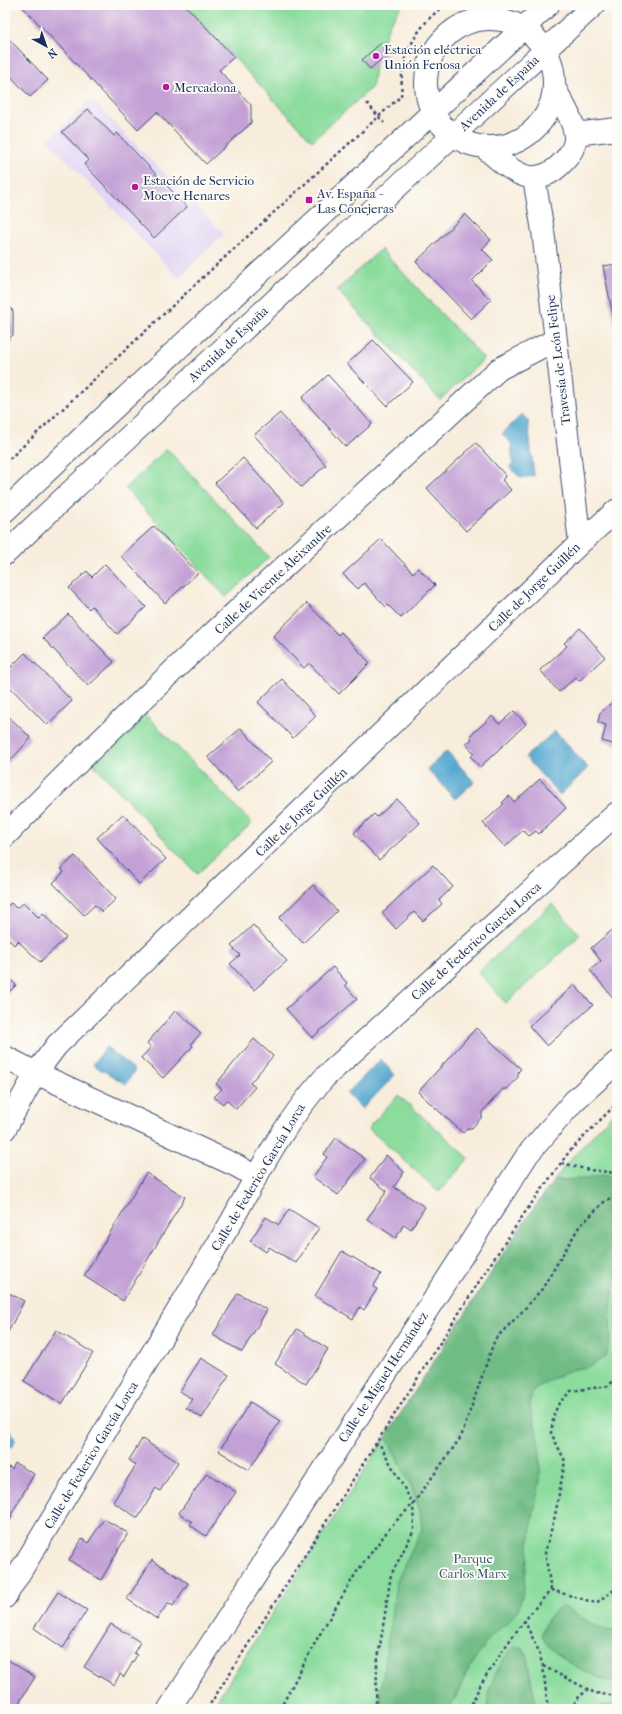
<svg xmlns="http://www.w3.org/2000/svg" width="622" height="1714" viewBox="0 0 622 1714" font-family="'IM FELL French Canon',serif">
  <rect width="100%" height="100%" fill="#fdfcf7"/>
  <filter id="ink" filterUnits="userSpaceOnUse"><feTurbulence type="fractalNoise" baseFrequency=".025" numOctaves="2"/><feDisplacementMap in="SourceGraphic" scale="8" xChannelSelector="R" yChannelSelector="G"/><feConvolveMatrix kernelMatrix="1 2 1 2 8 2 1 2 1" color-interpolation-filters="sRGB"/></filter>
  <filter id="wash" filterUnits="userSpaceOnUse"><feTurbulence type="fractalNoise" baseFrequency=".012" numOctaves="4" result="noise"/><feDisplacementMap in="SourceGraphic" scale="16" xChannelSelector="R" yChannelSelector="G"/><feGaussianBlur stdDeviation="0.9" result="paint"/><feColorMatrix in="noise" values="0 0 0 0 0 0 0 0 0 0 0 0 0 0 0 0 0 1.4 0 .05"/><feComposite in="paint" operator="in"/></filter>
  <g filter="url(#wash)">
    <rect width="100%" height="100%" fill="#f8eddc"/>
    <path fill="#e1d4f4" d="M91,99L224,234L178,278L48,140Z"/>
    <path fill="#8bdc9d" stroke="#53867e" d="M185,5H402L389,25L384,40L362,61L369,69L375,65L373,83L371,88L312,141Z
      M381,249L484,359L440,400L337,290Z
      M167,449L269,557L226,597L125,488Z
      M143,712L252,823L197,874L92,763Z
      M552,904L580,935L506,1003L478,972Z
      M398,1095L469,1158L439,1192L368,1128Z
      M617,1109V1709H211L524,1222L566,1164Z"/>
    <path fill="#70bc84" stroke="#467671" d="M602,1175L617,1178V1265L611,1307L610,1340L606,1357L590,1366L575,1369L549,1380L532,1392L530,1407L536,1429L540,1454V1480L531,1528L523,1593L518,1610L508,1622L490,1637L466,1674L457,1695L448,1709H378L396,1583L422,1529L420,1511L411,1486L386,1436L524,1222L554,1180L586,1179Z
      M562,1606C580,1614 597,1632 617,1631V1684C598,1680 545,1654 542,1634C544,1624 552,1609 562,1606Z
      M518,1647L523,1649L526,1653L537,1709H487C490,1703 488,1700 488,1693C490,1686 505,1652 512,1648C513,1647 516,1647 518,1647Z
      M602,1705H617V1709H599Z"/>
    <path fill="#55a8d0" stroke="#386c97" d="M522,414L528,421L534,476L521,478L509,467L513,464L511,443L502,434Z
      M555,731L588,768L560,795L525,757Z
      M447,751L474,782L455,799L427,769Z
      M106,1047L135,1070L126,1084L93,1065Z
      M381,1059L395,1075L362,1109L347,1093Z
      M5,1429L12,1433L15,1440L13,1446L6,1449H5Z"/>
    <g id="blocks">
      <path fill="#c3a1d6" d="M21,5H185L234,57L219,70L251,105V123L206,164L157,112L138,130Z
        M5,35L48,80L30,97L5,70Z
        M382,42L390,51L370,69L362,60Z
        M88,109L114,136L117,133L187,207L154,238L84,164L89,160L62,132Z
        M465,214L491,240L482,249L493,260L472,281L491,300L471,319L416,262Z
        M617,264V326H615L603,266Z
        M5,302L13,311V335L5,342Z
        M373,340L413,382L387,406L347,364Z
        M328,375L372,424L346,447L302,398Z
        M280,413L326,465L301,487L254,435Z
        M476,443L506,476L502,480L511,490L466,531L427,488Z
        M243,458L284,503L256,528L215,483Z
        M154,526L198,573L165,603L121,556Z
        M381,539L413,573L418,568L435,585L401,618L388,605L386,607L364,583L358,589L343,574Z
        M105,564L146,607L117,634L92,606L89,609L69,588L87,571L92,577Z
        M307,603L338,635L341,632L370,663L339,694L309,663L304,668L273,636Z
        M617,603V610L613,606Z
        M68,614L114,662L88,686L43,638Z
        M580,628L605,657L579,681L576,677L559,692L540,670L567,646L564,643Z
        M25,653L72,701L47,725L5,682V673Z
        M282,679L316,716L293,738L258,702Z
        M617,698V745L602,741L606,725L598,722L600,713Z
        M514,711L526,724L480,767L471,757L474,753L466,744L472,739L470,736L492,716L499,724Z
        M5,713L31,738L7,764L5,762Z
        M241,728L271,762L238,792L208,757Z
        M540,779L566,808L539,834L536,831L529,836L523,830L505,847L483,823L504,804L502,803L509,796L514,802Z
        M397,799L420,823L379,860L354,833L374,814L377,817Z
        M123,814L166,859L139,884L97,838Z
        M75,856L116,899L102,912L95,905L84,915L53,883L64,872L61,869Z
        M433,865L453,887L439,900L442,904L423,921L414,912L396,929L382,913Z
        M313,885L337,911L303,943L279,918Z
        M11,903L16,908L24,903L39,918L43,913L66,938L40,962L18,941L14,945L5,935V908Z
        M253,925L287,961L254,990L230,964L240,955L231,946Z
        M617,926V999L615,1000L590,970L601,961L591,948Z
        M333,967L347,983L345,985L357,999L312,1038L286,1009Z
        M5,974L16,985L5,996Z
        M574,985L593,1005L547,1046L529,1026Z
        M176,1010L201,1033L191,1044L193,1046L163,1078L141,1058L151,1047L147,1043Z
        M476,1028L521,1069L518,1072V1077L507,1089H503L482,1112V1117L472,1128H468L463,1133L418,1092Z
        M254,1039L273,1056L250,1083L255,1087L236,1109L226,1100L223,1104L214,1097L222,1089L216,1084Z
        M336,1138L365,1159L338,1195L313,1177L327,1157L324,1154Z
        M386,1155L404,1172L394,1187L425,1207L411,1229L404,1224L396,1238L367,1219L387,1191L370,1178Z
        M146,1173L185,1197L123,1301L84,1276Z
        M289,1209L319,1228L296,1263L269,1247L266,1252L250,1241L266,1217L279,1225Z
        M342,1251L381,1274L373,1287L377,1289L364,1310L360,1307L353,1319L315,1296Z
        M5,1291L24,1301L5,1338Z
        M238,1293L267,1310L242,1352L213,1335Z
        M297,1329L328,1349L306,1384L275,1364Z
        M56,1330L93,1353L62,1404L24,1381Z
        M201,1358L229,1375L202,1418L186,1408L192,1399L180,1391Z
        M250,1402L280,1421L249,1470L219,1451Z
        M142,1439L178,1462L160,1491L156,1488L138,1518L113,1502L136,1465L129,1460Z
        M15,1463L34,1474L11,1515L12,1516L5,1529V1465L12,1469Z
        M207,1473L236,1492L206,1536L190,1525L192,1522L179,1513Z
        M104,1519L128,1533L101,1580L69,1560L82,1539L88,1543Z
        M152,1560L188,1583L173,1606L168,1603L157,1619L127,1599Z
        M58,1592L87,1610L63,1648L34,1628Z
        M111,1624L140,1642L134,1653L137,1655L124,1677L120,1674L114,1685L84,1667Z
        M8,1660L35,1677L15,1709H5V1665Z"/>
    </g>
  </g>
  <g filter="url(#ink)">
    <use href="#blocks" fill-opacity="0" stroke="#3c4c71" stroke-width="1"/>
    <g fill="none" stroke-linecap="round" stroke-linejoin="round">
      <defs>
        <path id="street" d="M426 83a64 64 0 1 1 128 0a64 64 0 1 1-128 0Z
          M575,134L617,129
          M485,148C510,169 533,194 563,162C570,155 576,146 575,135C574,121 561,100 554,87
          M534,178L543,231L580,543
          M5,836C163,674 333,523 499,369L555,340
          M5,1057L36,1073L237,1166L256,1177
          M5,1129L36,1073L57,1045L580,543L617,510
          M5,1597L230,1224C258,1173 285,1121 325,1077L617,813
          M169,1709L528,1154L574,1101L617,1062"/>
        <path id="secondary" d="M5,511L85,435L548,5
          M5,554C199,369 397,187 594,5"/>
      </defs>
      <use href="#street" stroke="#3c4c71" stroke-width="24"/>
      <use href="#secondary" stroke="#3c4c71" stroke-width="24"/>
      <path stroke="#3c4c71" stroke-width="2.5" stroke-dasharray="3 3" stroke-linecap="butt" d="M367,103L384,123
        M5,463L200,280L401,96C402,86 401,72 404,62C410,42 428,12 449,5
        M562,1163L589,1170L617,1173
        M551,1590L545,1552L555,1516L565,1461L551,1433L554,1414L559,1403L571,1391L608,1386L617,1378
        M551,1590L596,1603L617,1588
        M524,1620L537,1647L543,1666L548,1709
        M543,1666L595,1693L617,1696
        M207,1709L487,1269L526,1211L569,1152L617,1103
        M280,1709L317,1639L356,1573L392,1525L413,1504L461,1437L495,1339L519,1315L542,1289L579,1227L604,1202L617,1194
        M375,1709L376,1706L377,1665L391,1575L414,1530L413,1504L380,1445L377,1444
        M469,1709C474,1700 477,1690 483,1681C503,1648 525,1618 551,1590
        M571,1709L577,1699L588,1689"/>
      <use href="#street" stroke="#fff" stroke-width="22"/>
      <use href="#secondary" stroke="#fff" stroke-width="22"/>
    </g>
  </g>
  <g fill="#b5179e" stroke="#fdfcf7" stroke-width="1.5">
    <circle cx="376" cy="56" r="4"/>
    <circle cx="166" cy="87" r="4"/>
    <circle cx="135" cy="187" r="4"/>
    <rect x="305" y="196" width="8" height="8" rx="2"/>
  </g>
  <g text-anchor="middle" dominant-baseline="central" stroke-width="3.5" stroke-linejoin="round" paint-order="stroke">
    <g font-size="13" fill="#1b2f5e" stroke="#fdfcf7" text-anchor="start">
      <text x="384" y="49">Estación eléctrica<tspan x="384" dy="15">Unión Fenosa</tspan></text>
      <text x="174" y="87">Mercadona</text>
      <text x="143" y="180">Estación de Servicio<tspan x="143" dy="15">Moeve Henares</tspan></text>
      <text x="317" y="193">Av. España -<tspan x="317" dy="15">Las Conejeras</tspan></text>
    </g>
    <g font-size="13" fill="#1b2f5e" stroke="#fdfcf7">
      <text transform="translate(499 93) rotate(-43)">Avenida de España</text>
      <text transform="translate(228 344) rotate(-43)">Avenida de España</text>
      <text transform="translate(558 360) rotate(-97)">Travesía de León Felipe</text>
      <text transform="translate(273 579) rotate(-43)">Calle de Vicente Aleixandre</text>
      <text transform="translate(534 587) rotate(-44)">Calle de Jorge Guillén</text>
      <text transform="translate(301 812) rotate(-44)">Calle de Jorge Guillén</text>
      <text transform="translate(476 941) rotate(-42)">Calle de Federico García Lorca</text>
      <text transform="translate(258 1177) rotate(-59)">Calle de Federico García Lorca</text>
      <text transform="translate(383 1377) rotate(-57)">Calle de Miguel Hernández</text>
      <text transform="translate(91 1455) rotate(-59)">Calle de Federico García Lorca</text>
    </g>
    <g font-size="13" fill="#375a6e" stroke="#fdfcf7">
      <text x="473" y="1558">Parque<tspan x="473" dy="15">Carlos Marx</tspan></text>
    </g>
  </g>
  <rect width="622" height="1714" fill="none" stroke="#fdfcf7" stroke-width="20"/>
  <g transform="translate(46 46) rotate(140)" stroke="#fdfcf7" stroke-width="3" paint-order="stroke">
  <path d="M0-3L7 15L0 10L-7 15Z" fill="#1b2f5e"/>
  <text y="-6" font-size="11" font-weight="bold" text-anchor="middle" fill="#1b2f5e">N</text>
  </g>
</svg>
